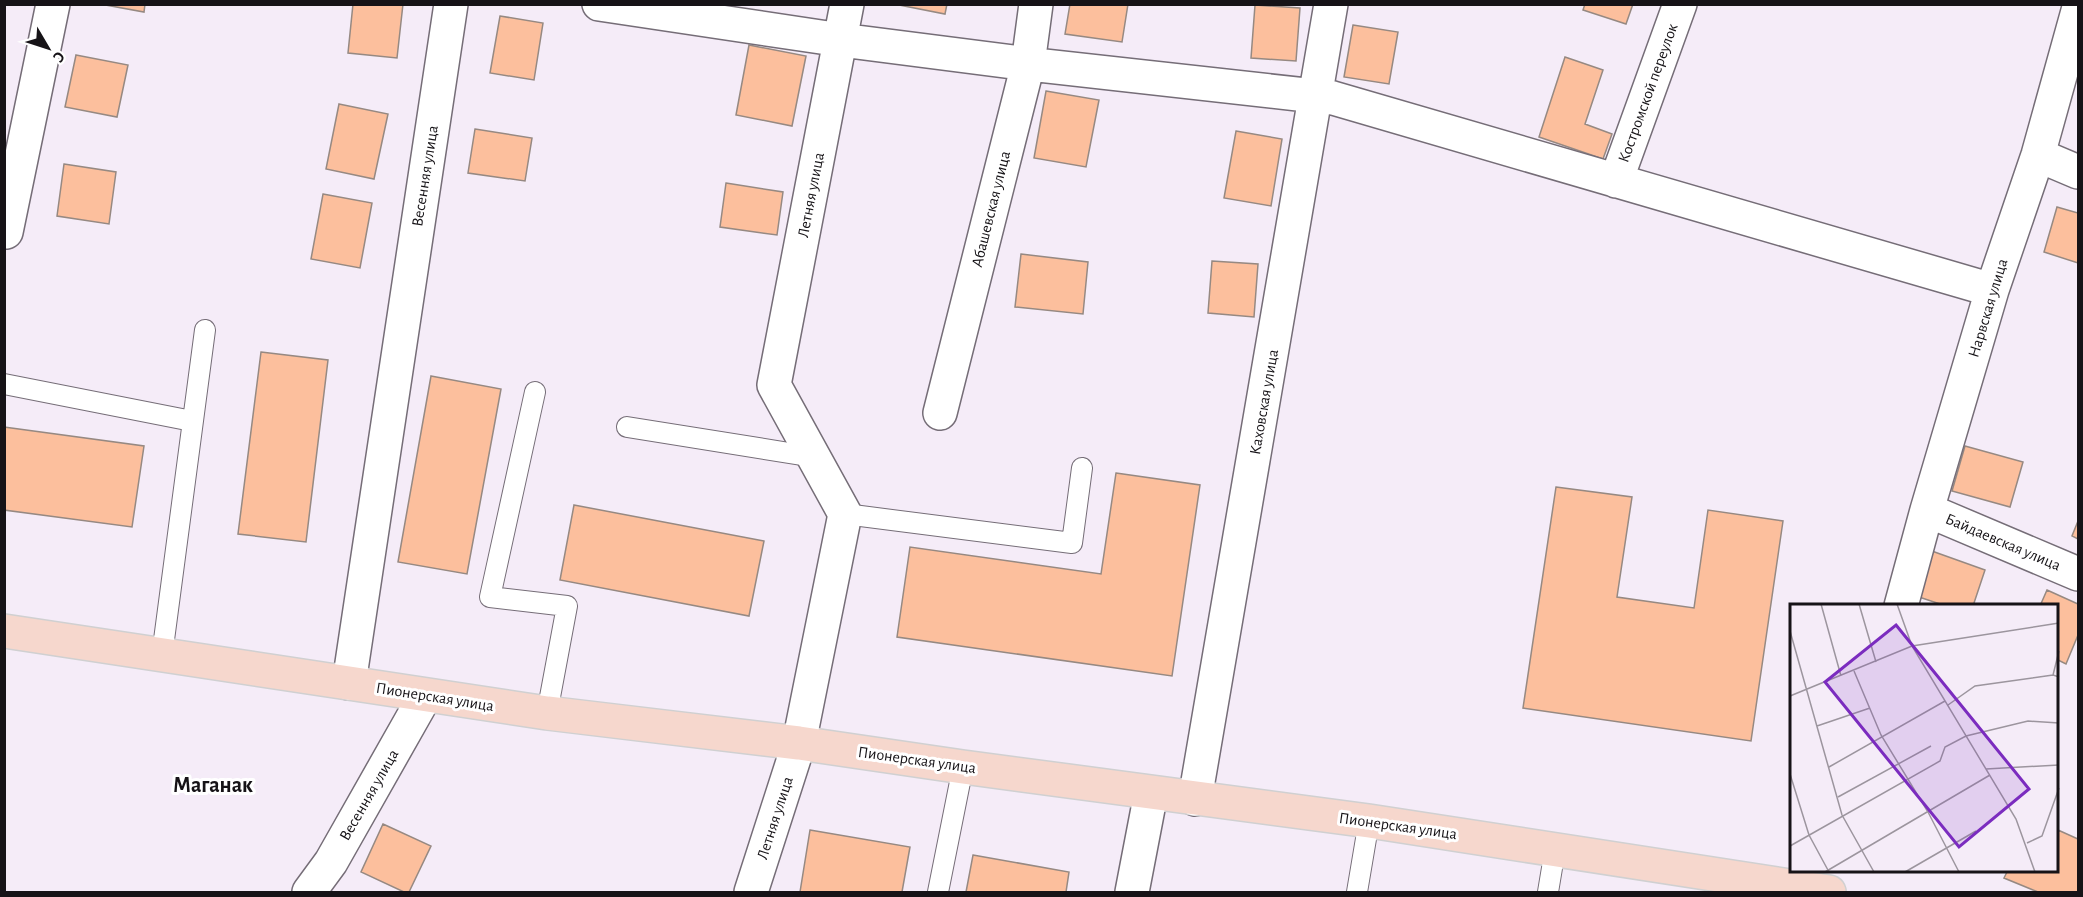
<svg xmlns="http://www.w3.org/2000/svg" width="2083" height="897" viewBox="0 0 2083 897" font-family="'Alegreya Sans',sans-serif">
  <rect width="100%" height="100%" fill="#f5ecf8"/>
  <path fill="#fcbf9d" stroke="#968982" stroke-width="1.5" d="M100,4H145L144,12Z
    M353,4H403L397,58L348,53Z
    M894,4H947L945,14Z
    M1070,4H1128L1122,42L1065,34Z
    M1585,4H1633L1626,24L1583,10Z
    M1255,5L1300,8L1296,61L1251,58Z
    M500,16L543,23L534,80L490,73Z
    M1353,25L1398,32L1389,84L1344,77Z
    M749,45L806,56L792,126L736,115Z
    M76,55L128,65L117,117L65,107Z
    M1565,57L1603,70L1585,124L1612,134L1603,159L1539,137Z
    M1046,91L1099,100L1086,167L1034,158Z
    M339,104L388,114L374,179L326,169Z
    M475,129L532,138L525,181L468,173Z
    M1236,131L1282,139L1271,206L1224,198Z
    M64,164L116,172L109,224L57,216Z
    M726,183L783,192L777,235L720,227Z
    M323,194L372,203L360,268L311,259Z
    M2057,207L2078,213V263L2044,252Z
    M1021,254L1088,262L1083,314L1015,307Z
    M1212,261L1258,264L1254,317L1208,313Z
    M261,352L328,360L306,542L238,534Z
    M431,376L501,389L467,574L398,562Z
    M4,427L144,446L132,527L4,510Z
    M1965,446L2023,462L2010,507L1952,491Z
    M1116,473L1200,485L1172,676L897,637L910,547L1101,574Z
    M1556,487L1632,497L1617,597L1694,608L1708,510L1783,521L1751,741L1523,708Z
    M574,505L764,541L749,616L560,580Z
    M2078,521V539L2072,536Z
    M1929,550L1985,570L1973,606H1946L1913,595Z
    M2047,590L2078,604V635L2066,664L2058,660V606H2040Z
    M383,824L431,846L409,892H404L361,872Z
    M810,830L910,847L902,892H800Z
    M2058,830L2078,839V892H2038L2004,878L2007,872H2058Z
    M973,855L1069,872L1066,892H966Z"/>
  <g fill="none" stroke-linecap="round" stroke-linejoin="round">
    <defs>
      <path id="service" d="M4,384L192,421
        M535,392L490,597L567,606L547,713
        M627,427L814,457
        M845,514L1072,543L1082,468
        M162,655L205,330
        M938,892L963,767
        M1357,892L1369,821
        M1548,892L1555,850"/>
      <path id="minor" d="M599,4L841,40L1028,64L1333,98L1992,290
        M2038,155L2078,172
        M1616,181L1680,4
        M6,232L53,4
        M940,413L1028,64L1036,4
        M1927,510L2078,574
        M1901,606L1927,510L1992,290L2038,155L2078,11
        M349,683L451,4
        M1195,799L1331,4
        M309,892L331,862L425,696
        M751,892L799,743L845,514L774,385L847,4
        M1132,892L1151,793"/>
      <path id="primary" d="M4,631L547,713L799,743L963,767L1369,821L1829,892"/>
    </defs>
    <use href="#service" stroke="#756d77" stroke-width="22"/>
    <use href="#minor" stroke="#756d77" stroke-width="36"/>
    <use href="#primary" stroke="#d0d0d1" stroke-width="36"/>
    <use href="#service" stroke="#fff" stroke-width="20"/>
    <use href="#minor" stroke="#fff" stroke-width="33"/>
    <use href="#primary" stroke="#f6d7cd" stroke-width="33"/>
  </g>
  <g text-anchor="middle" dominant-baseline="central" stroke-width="6" stroke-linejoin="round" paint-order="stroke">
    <g font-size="16" fill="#161317" stroke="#fff">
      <text transform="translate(1648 93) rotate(-70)">Костромской переулок</text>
      <text transform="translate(425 176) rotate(-81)">Весенняя улица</text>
      <text transform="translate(811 195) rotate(-79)">Летняя улица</text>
      <text transform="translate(991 209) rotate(-76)">Абашевская улица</text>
      <text transform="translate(1988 308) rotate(-73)">Нарвская улица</text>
      <text transform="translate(1264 402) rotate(-80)">Каховская улица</text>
      <text transform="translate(2003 542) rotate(23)">Байдаевская улица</text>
      <text transform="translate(435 697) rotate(9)">Пионерская улица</text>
      <text transform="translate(917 760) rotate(8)">Пионерская улица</text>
      <text transform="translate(369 795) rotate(-60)">Весенняя улица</text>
      <text transform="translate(775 818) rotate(-72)">Летняя улица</text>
      <text transform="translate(1398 826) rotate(8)">Пионерская улица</text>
    </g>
    <g font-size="22" font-weight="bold" fill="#161317" stroke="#fff">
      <text x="213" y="785">Маганак</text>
    </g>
  </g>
  <g transform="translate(1790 604)">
    <rect width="268" height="268" fill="#f5ecf8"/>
    <path fill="none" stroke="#9c959e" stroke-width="1.5" d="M31,0L51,72M69,0L86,58M107,0L122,42L226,215L245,268M0,27L52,211L84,268M269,47L263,71L269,73M64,67L91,131L138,208L169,268M0,92L122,42L269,19M158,101L185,82L263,71M27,122L80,104M39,163L155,97M196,165L269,161M0,170L19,231L39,268M48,193L141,142M237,239L252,232L269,184M0,242L150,157L155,143L176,132L238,117L269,119M35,268L200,171M115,268L186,227"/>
    <path fill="#7b2cbf" fill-opacity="0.15" stroke="#7b2cbf" stroke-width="3" d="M106,21L239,185L169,243L35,78Z"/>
    <rect width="268" height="268" fill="none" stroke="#161317" stroke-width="3"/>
  </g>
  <rect width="2083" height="897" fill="none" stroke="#161317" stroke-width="12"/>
  <g transform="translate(48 48) rotate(129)" stroke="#ffffff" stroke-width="4.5" paint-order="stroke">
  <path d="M0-4.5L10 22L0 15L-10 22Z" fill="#161317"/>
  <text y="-9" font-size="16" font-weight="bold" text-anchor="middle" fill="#161317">С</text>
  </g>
</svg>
